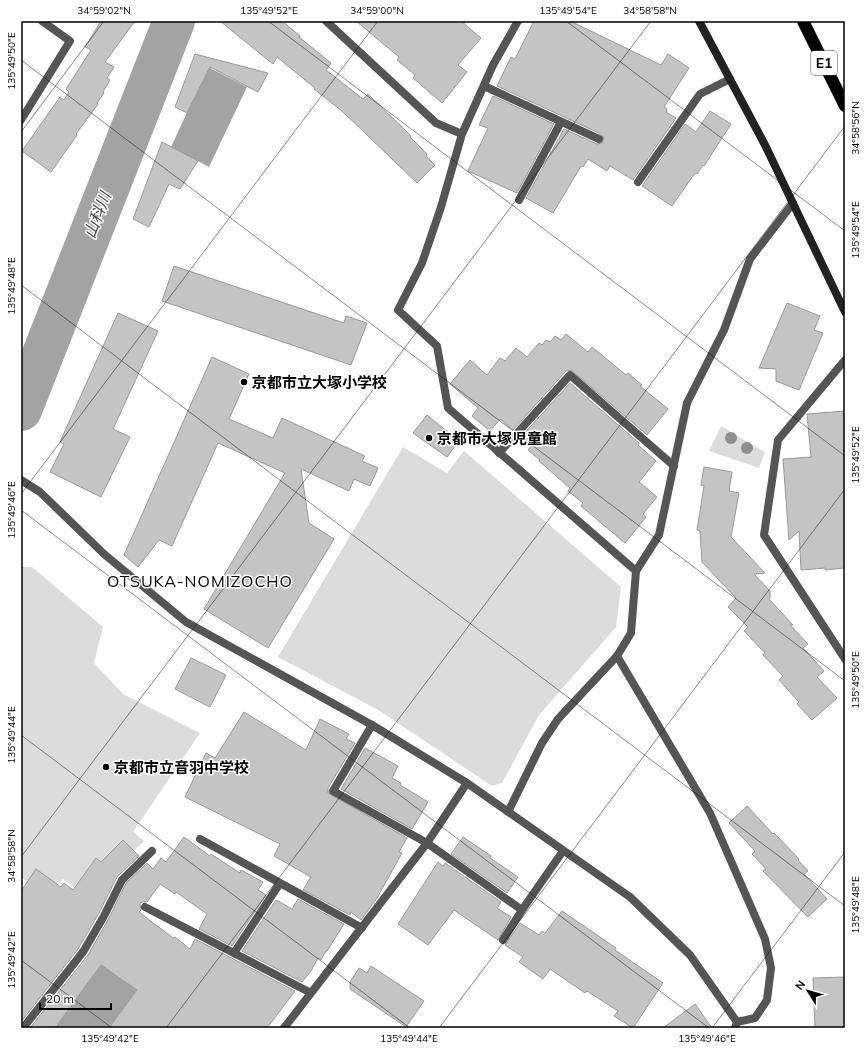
<svg xmlns="http://www.w3.org/2000/svg" width="866" height="1049" viewBox="0 0 866 1049" font-family="Mulish,'Noto Sans JP',sans-serif">
  <rect width="100%" height="100%" fill="#fff"/>
  <path fill="#dcdcdc" d="M721,426L765,452L759,468L709,451Z
    M403,447L447,473L464,451L621,587L616,627L539,715L502,783L492,786L380,711L278,657Z
    M21,567H32L103,627L94,663L123,694L200,733L133,832L144,841L114,871L99,906L63,879L47,898L21,877Z"/>
  <path fill="#a3a3a3" d="M208,67L247,87L209,167L171,147Z
    M101,965L137,990L109,1028H55Z"/>
  <g fill="none" stroke-linecap="round" stroke-linejoin="round">
    <path stroke="#a3a3a3" stroke-width="42" d="M21,410L174,21"/>
  </g>
  <path fill="#c4c4c4" stroke="#999" d="M101,21H135L105,62L114,67L107,78L110,80L103,92L104,93L97,103L98,104L76,134L77,135L51,172L22,151L60,97L64,100L69,92L66,89L91,50L85,47Z
    M220,21H282L300,36L299,37L331,63L326,70L363,99L368,94L411,136L410,137L427,154L426,156L435,165L417,183L342,111L314,89L315,88L277,57L273,64Z
    M356,21H461L481,38L458,65L467,72L442,103L413,78L415,75L397,60L399,57Z
    M534,21H570L661,65L668,54L689,68L664,107L667,109L666,112L676,118L633,180L610,166L607,171L588,159L583,167L581,166L553,213L526,198L564,129L597,144L602,143L604,138L601,134L497,86L511,57L515,59Z
    M195,54L214,59L268,73L258,92L210,67L187,113L175,107Z
    M493,96L554,124L517,193L468,171L488,128L479,125Z
    M710,111L731,124L704,166L703,165L697,174L695,173L672,206L642,186L685,124L696,132Z
    M162,142L198,161L180,189L169,184L149,227L133,219Z
    M174,266L344,323L346,316L367,323L351,365L162,301Z
    M787,303L820,316L814,330L823,333L799,390L776,381V369L759,368Z
    M118,313L158,331L113,429L130,437L101,497L50,472L64,444L60,442Z
    M566,334L588,352L592,347L626,375L628,373L642,385L640,386L668,409L647,435L571,370L566,371L513,430L500,419L490,431L472,416L478,408L450,384L470,360L487,375L500,358L505,361L516,348L527,357L539,343L542,345L546,340L550,342L555,336L561,340Z
    M212,357L249,374L229,419L273,438L282,418L365,456L362,461L378,468L370,486L354,479L349,491L301,469L309,523L334,539L268,648L204,609L285,473L218,443L172,546L159,540L138,567L124,555Z
    M570,383L639,443L638,445L656,461L639,482L657,497L643,514L646,517L625,543L581,506L583,503L568,491L570,488L539,461L540,460L528,450L531,446L521,437Z
    M845,411V568L825,570V568L801,570L799,531L789,540L783,459L811,457L807,414Z
    M427,415L459,441L447,457L413,433Z
    M704,467L732,472L729,491L739,493L731,537L765,573L754,574L770,591V598L769,599L793,625H790L808,644L803,648L824,671L817,677L837,698L812,720L797,704L799,702L779,680L783,676L763,655L765,653L744,631L748,627L728,607L736,598L702,562L700,531L697,530L704,486L701,485Z
    M191,658L226,675L210,707L175,689Z
    M244,712L306,750L320,719L349,734L346,739L355,743L328,788V793L407,838L399,852L402,853L377,898L361,920L351,912L350,915L303,890L311,877L274,856L280,844L185,797L206,753L215,758Z
    M365,748L398,766L392,778L401,783L400,785L428,802L412,829L341,789Z
    M747,806L773,834L774,833L799,859L798,860L808,871L804,874L827,899L808,917L763,871L766,869L752,854L755,851L729,823Z
    M184,837L210,856L211,854L240,873L241,870L263,882L258,890L266,895L232,946L199,929L207,914L176,892L175,894L160,884L147,902H142L140,904L141,910L139,912L173,938L175,937L190,949L195,939L295,991L267,1028H109L137,990L101,965L55,1028H30L88,955L109,918L126,883L147,863L153,869L161,858L166,862Z
    M463,837L491,856L490,858L518,877L507,893L451,854Z
    M123,840L139,856L117,877L99,913L78,949L21,1022V891L36,869L61,887L64,883L73,890L96,858L101,862Z
    M438,862L443,866L445,863L501,902L497,908L511,917L498,940L454,910L428,945L398,924Z
    M298,899L344,924L327,951H326L321,960L318,958L311,971L302,982L242,951L276,900L292,909Z
    M562,911L616,948L615,950L663,983L633,1028L614,1016L618,1011L587,991L585,993L550,969L543,979L519,962L523,957L505,945L520,923L539,935L542,931L545,933Z
    M371,966L424,1001L406,1027L350,989V982L359,968L367,973Z
    M845,977V1028H815L813,978Z
    M695,1004L712,1028H663Z"/>
  <g fill="none" stroke-linecap="round" stroke-linejoin="round">
    <defs>
      <path id="highway" d="M803,21L845,106"/>
    </defs>
    <use href="#highway" stroke="#dbdbdb" stroke-width="13"/>
    <path stroke="#555" stroke-width="8" d="M484,86L599,139
      M638,182L700,94L730,79
      M519,200L561,122
      M687,403L724,330L750,259L793,203
      M499,453L570,375L674,466
      M617,656L710,813L765,939L771,968L767,1000L755,1018L737,1022
      M372,725L333,791L427,843L522,910
      M503,940L522,910L563,851
      M23,1028L83,952L104,916L122,880L152,851"/>
    <path stroke="#555" stroke-width="8" d="M326,21L436,123L462,134
      M518,21L493,65L462,134L441,207L422,263L398,310L437,346L448,408L636,571
      M21,120L70,41L42,21
      M845,360L778,440L764,535L845,659
      M21,480L40,492L104,554L186,622L372,725L467,783L630,897L690,955L737,1022L735,1028
      M508,812L542,743L558,719L617,656L631,633L636,571L659,535L687,403
      M200,839L362,928
      M145,907L311,993
      M234,953L280,883
      M284,1028L427,843L467,783"/>
    <path stroke="#222" stroke-width="8" d="M699,21L765,145L845,312"/>
    <use href="#highway" stroke="#000" stroke-width="12"/>
  </g>
  <g fill="#8f8f8f">
    <circle cx="731" cy="438" r="6"/>
    <circle cx="747" cy="448" r="6"/>
  </g>
  <path fill="none" stroke="#000" stroke-width="1" stroke-opacity="0.45" d="M268,21L845,456M566,21L845,231M21,60L845,681M21,132L104,21M21,285L845,906M21,494L378,21M21,510L709,1028M21,735L410,1028M21,857L651,21M21,960L112,1028M166,1028L845,126M439,1028L845,489M712,1028L845,852"/>
  <g fill="#000" stroke="#fff" stroke-width="1.5">
    <circle cx="244" cy="382" r="4"/>
    <circle cx="429" cy="438" r="4"/>
    <circle cx="106" cy="767" r="4"/>
  </g>
  <g text-anchor="middle" dominant-baseline="central" stroke-width="3" stroke-linejoin="round" paint-order="stroke">
    <rect fill="#fff" stroke="#4c4c4c" stroke-width="1" x="811" y="51" width="26" height="24" rx="3"/>
    <g font-size="14" font-weight="bold" fill="#000">
      <text x="824" y="63">E1</text>
    </g>
    <g font-size="15" font-weight="bold" fill="#000" stroke="#fff" text-anchor="start">
      <text x="252" y="382">京都市立大塚小学校</text>
      <text x="437" y="438">京都市大塚児童館</text>
      <text x="114" y="767">京都市立音羽中学校</text>
    </g>
    <g font-size="16" font-style="italic" fill="#444" stroke="#fff">
      <text transform="translate(97 215) rotate(-69)">山科川</text>
    </g>
    <g font-size="16" letter-spacing="1" fill="#000" stroke="#fff">
      <text x="200" y="581">OTSUKA-NOMIZOCHO</text>
    </g>
  </g>
  <rect width="866" height="1049" fill="none" stroke="#ffffff" stroke-width="44"/>
  <g transform="translate(808 991) rotate(307)" stroke="#ffffff" stroke-width="3" paint-order="stroke">
  <path d="M0-3L7 15L0 10L-7 15Z" fill="#000000"/>
  <text y="-6" font-size="11" font-weight="bold" text-anchor="middle" fill="#000000">N</text>
  </g>
  <path d="M40 1003v6h71v-6" fill="none" stroke="#000000" stroke-width="2"/>
  <text x="46" y="1003" font-size="12" fill="#000000" stroke="#ffffff" stroke-width="3" paint-order="stroke">20 m</text>
  <rect x="22" y="22" width="822" height="1005" fill="none" stroke="#000" stroke-width="1.5"/>
  <g font-size="10" text-anchor="middle" fill="#000">
    <text x="104" y="14">34°59'02"N</text>
    <text x="269" y="14">135°49'52"E</text>
    <text x="377" y="14">34°59'00"N</text>
    <text x="568" y="14">135°49'54"E</text>
    <text x="650" y="14">34°58'58"N</text>
    <text transform="translate(11 61) rotate(-90)" y="4">135°49'50"E</text>
    <text transform="translate(855 128) rotate(-90)" y="4">34°58'56"N</text>
    <text transform="translate(855 230) rotate(-90)" y="4">135°49'54"E</text>
    <text transform="translate(11 286) rotate(-90)" y="4">135°49'48"E</text>
    <text transform="translate(855 455) rotate(-90)" y="4">135°49'52"E</text>
    <text transform="translate(11 510) rotate(-90)" y="4">135°49'46"E</text>
    <text transform="translate(855 680) rotate(-90)" y="4">135°49'50"E</text>
    <text transform="translate(11 735) rotate(-90)" y="4">135°49'44"E</text>
    <text transform="translate(11 856) rotate(-90)" y="4">34°58'58"N</text>
    <text transform="translate(855 905) rotate(-90)" y="4">135°49'48"E</text>
    <text transform="translate(11 960) rotate(-90)" y="4">135°49'42"E</text>
    <text x="110" y="1042">135°49'42"E</text>
    <text x="409" y="1042">135°49'44"E</text>
    <text x="707" y="1042">135°49'46"E</text>
  </g>
</svg>
